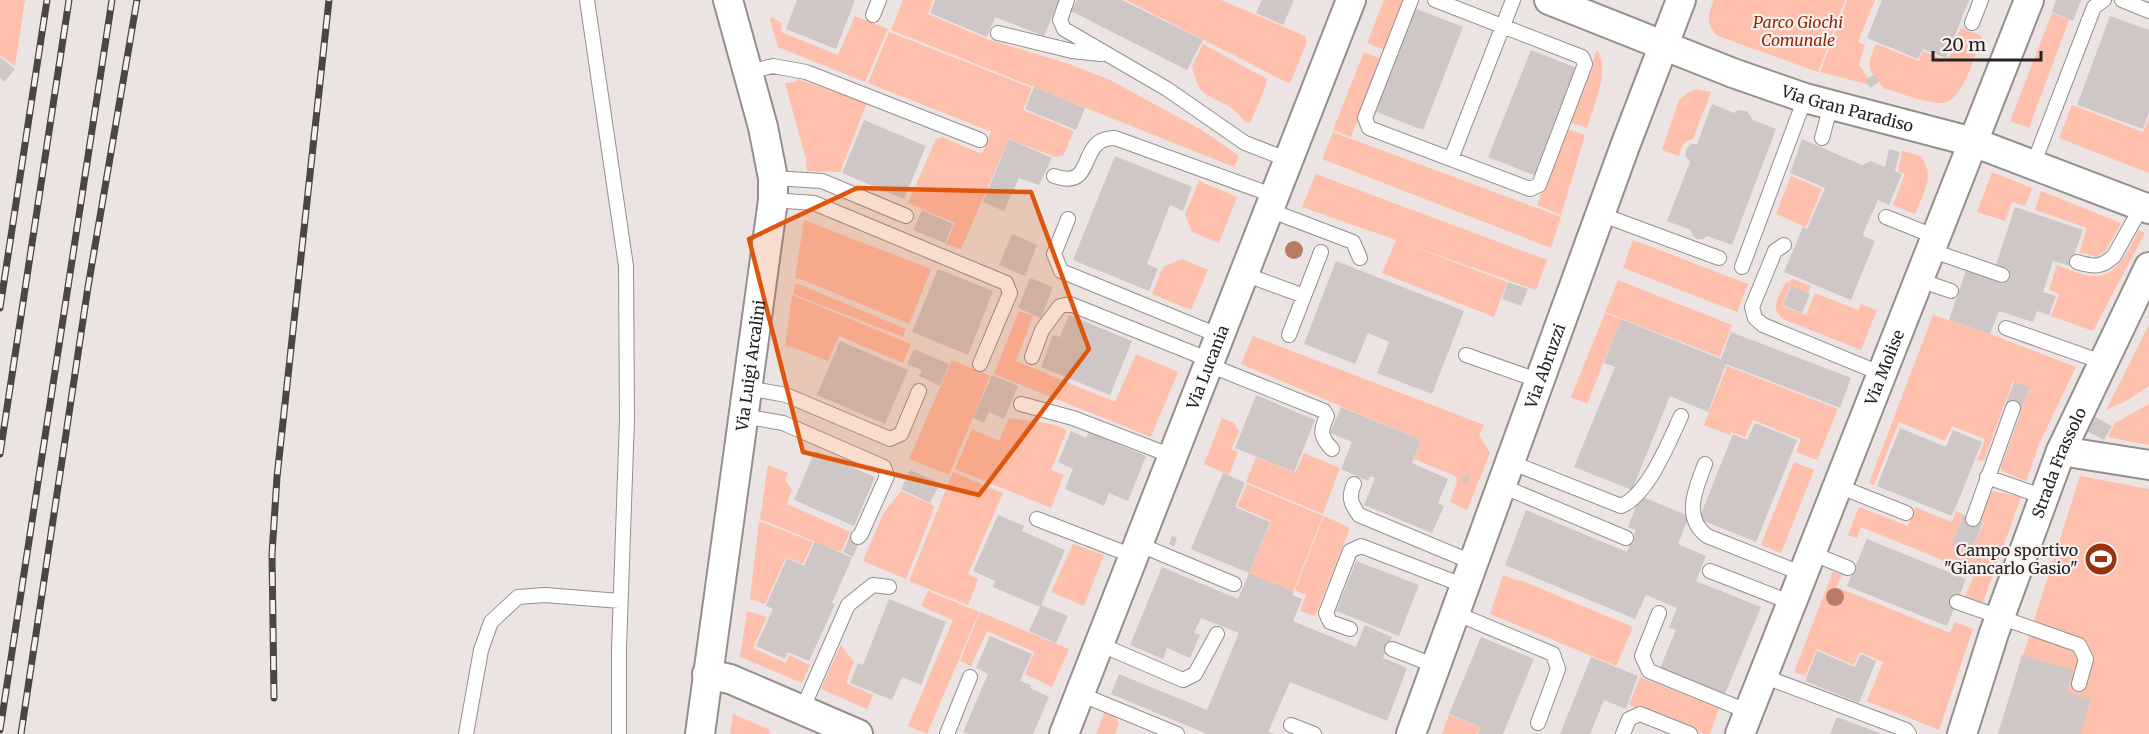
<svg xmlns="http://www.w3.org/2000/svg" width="2149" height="734" viewBox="0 0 2149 734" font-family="Merriweather,serif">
  <rect width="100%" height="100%" fill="#ebe4e2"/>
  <path fill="#febfac" d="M0,0H25L15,66L0,55Z
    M903,0H933L928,14L987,39L1069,64L1110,80L1202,130L1239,156L1234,167L891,30Z
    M1126,0H1221L1305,36L1307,41L1290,84Z
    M1384,0H1405L1385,50L1367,43Z
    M1714,0H1845L1818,72L1718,36C1705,25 1708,14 1714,0Z
    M1847,0H1875L1858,42L1865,45L1859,64L1870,82L1867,84L1820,72Z
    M2052,13L2069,20L2029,128L2010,121Z
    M855,16L888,29L865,82L778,47L770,19L771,17L782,23L781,32L838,55Z
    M1961,28L1982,36C1975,54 1963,101 1943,103C1929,104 1897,92 1883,88C1868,67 1865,69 1876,44L1919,61L1923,51L1947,61Z
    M889,32L1032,88L1023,110L1074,131L1063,156L1055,157L868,83Z
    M1203,44L1267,79C1264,94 1256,107 1251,122L1247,123C1241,119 1238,113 1233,109C1207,92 1200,101 1192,66Z
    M1597,50C1611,69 1593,107 1587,128L1570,122Z
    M1364,52L1382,59L1351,137L1333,130Z
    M797,79L867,103L840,172L807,171L806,159L785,83L796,82Z
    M1696,89L1711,92L1693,139C1683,140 1681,148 1679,156L1662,150L1679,100L1687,93Z
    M2072,105L2143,132L2149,118V173L2059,138Z
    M1567,129L1585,135L1561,215L1537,205Z
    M991,132L1009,139L961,249L946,244L955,223L908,203L936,139L942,137L979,153L983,152Z
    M1333,132L1561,217L1551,248L1322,159Z
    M1902,151L1921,156C1936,176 1923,193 1915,214L1893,205L1905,174L1898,171Z
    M1992,172L2032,188L2025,206L2012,202L2005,221L1977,212Z
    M1316,174L1547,260L1536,290L1401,242L1507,282L1494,317L1382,273L1396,240L1302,207Z
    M1791,176L1822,189L1806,227L1776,214Z
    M1199,181L1237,197L1219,243L1192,232L1185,214Z
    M2041,191L2121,223L2106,250L2096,257L2079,252L2087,228L2035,210Z
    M804,220L931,269L909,324L803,280L795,278Z
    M2139,230L2145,233L2093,331L2051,316L2059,294L2049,290L2057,265C2068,269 2082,276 2094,276C2118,277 2129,248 2139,230Z
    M1633,240L1748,284L1737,312L1623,268Z
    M1182,259L1208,270L1191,310L1152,294L1163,267Z
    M1793,279L1811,286L1808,293L1790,286L1782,306L1806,315L1815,293L1858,310L1861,304L1877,310L1861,350L1783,319C1769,307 1779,298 1785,283Z
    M1618,280L1732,325L1720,357L1605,312Z
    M795,284L801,285L906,329L903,337L793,294Z
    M792,295L911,344L903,363L839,336L828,361L792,347L785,346Z
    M1019,311L1033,316L1016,361L1115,402L1136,354L1178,372L1151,437L994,374Z
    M1605,313L1621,319L1587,404L1571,397Z
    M1933,315L1990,334L2076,367L2040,442L2026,481L2002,471L2001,467L2030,388L2013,381L1984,460L1977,461L1985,439L1952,426L1945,441L1899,422L1874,485L1869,483Z
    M2149,325V386L2126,401L2106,410Z
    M1253,336L1484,425L1479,435L1490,453L1467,510L1450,502L1457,482L1455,476L1414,459L1421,440L1241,364Z
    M952,360L990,376L949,475L909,459Z
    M1727,366L1838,409L1817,460L1796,452L1801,439L1753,420L1745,437L1731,432L1730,435L1704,425Z
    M2149,404V445L2108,437L2115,423Z
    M1009,418L1052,424L1067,430L1051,470L1064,475L1051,508L955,469L972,429L999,441Z
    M1222,418L1234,423L1239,432L1231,449L1238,452L1229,475L1204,464Z
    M1304,453L1340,468L1323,514L1246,482L1256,457L1295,473Z
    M1794,462L1814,470L1781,553L1761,545Z
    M768,465L788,473L785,480L792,490L787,504L850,532L841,552L760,519Z
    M953,472L1003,493L968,574L978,579L968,605L909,581Z
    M2080,476L2149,489V734H1998Z
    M1247,484L1323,516L1293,592L1249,573L1271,521L1237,506Z
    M901,491L935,506L906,579L863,561L883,514Z
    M1992,491L2021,497L1981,608L1963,601L1975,573L1861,527L1857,538L1848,535L1859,507L1908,526L1915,507L1952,522L1956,511L1964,515L1952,543L1971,551L1984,523L1979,520Z
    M1324,516L1350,528L1315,616L1300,611L1306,595L1295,590Z
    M759,521L813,542L803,564L786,557L765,604L750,599Z
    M1073,544L1104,555L1084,606L1051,592Z
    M1833,572L1842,575L1836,587L1950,633L1955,622L1973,629L1939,730L1867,701L1883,662L1860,652L1854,665L1817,649L1805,676L1794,672Z
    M1503,575L1519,581L1520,580L1633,627L1616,666L1490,614Z
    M928,591L979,612L927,734L908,726L953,620L921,606Z
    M747,611L767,617L753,648L786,663L789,655L810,665L802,683L740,657Z
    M980,612L1069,649L1052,687L1025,674L1034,652L987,631L971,666L960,661Z
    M841,645L854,662L846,683L873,695L867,709L821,689Z
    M1640,677L1719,709L1710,734H1704L1629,705Z
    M1105,711L1115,715L1119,724L1115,734H1096Z
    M733,714L770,730L769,734H730Z
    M1449,715L1480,727L1477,734H1442Z"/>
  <path fill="#cec7c5" d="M797,0H855L836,49L786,29Z
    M935,0H1059L1044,36L995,17L987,37L930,13Z
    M1077,0H1122L1203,40L1187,70L1071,11Z
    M1262,0H1294L1283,25L1256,13Z
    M1882,0H1969L1946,58L1923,49L1918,59L1867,38Z
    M2056,0H2081L2073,21L2052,12Z
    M1414,8L1463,27L1423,130L1374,111Z
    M2110,16L2149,30V112L2143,129L2077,105Z
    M1531,50L1579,69L1536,176L1488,157Z
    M0,57L15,69L4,82L0,78Z
    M1874,75L1879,82L1870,88L1865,80Z
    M1034,87L1085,108L1076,130L1025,109Z
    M1712,104L1734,113L1738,110L1747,111L1753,120L1776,129L1732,245L1707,236L1703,239H1697L1692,235L1691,230L1667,221L1690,162L1685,155L1687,148L1691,144H1697Z
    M864,120L926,146L904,199L842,173Z
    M1009,139L1052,158L1039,185L1019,178L1004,211L983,202Z
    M1802,139L1862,165L1871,161L1885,167L1889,149L1900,152L1895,171L1902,174L1889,205L1878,200L1864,231L1863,236L1875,241L1851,300L1784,272L1803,227L1807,229L1825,188L1790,173Z
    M1115,156L1192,187L1183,211L1170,205L1147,264L1158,269L1149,291L1073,260Z
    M2015,207L2083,230L2070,266L2053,261L2043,292L2056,296L2049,315L2037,311L2033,322L1999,311L1990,334L1949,320L1966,270L2004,284L2009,269L1996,265Z
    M922,210L953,224L945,243L913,230Z
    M1012,234L1037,245L1025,276L999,265Z
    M1336,261L1464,311L1432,394L1377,373L1389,342L1368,333L1355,364L1304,344Z
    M938,269L993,291L968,355L912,332Z
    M1030,278L1053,287L1041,318L1018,308Z
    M1508,282L1528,289L1521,306L1502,299Z
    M1791,286L1810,294L1802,313L1783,305Z
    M1069,315L1132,341L1110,395L1041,367L1053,335L1060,337Z
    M1621,319L1721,359L1731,332L1851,378L1840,408L1726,364L1708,412L1670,396L1632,490L1574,467L1615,367L1604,363Z
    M840,341L908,370L885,424L817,395Z
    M914,349L949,364L940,386L919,376L922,370L907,364Z
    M992,375L1018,386L1004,419L989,412L984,423L973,418Z
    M2014,382L2030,387L2021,411L2005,405Z
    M1256,395L1315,420L1294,472L1235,448Z
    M1341,407L1421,440L1412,463L1448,479L1438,503L1444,506L1432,533L1364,505L1375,478L1370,476L1368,481L1341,469L1352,442L1330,433Z
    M2095,417L2112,426L2104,440L2088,432Z
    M1755,423L1797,440L1756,542L1699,519L1733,434L1747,440Z
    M1900,428L1946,447L1953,430L1982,442L1952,516L1877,486Z
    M1071,431L1086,438L1089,432L1146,456L1128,501L1109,493L1104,506L1065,489L1073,469L1058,462Z
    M815,451L875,477L854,526L794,500Z
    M910,470L940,483L930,503L901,489Z
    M1223,473L1245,483L1235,507L1270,522L1249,573L1294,592L1292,595L1302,599L1293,621L1356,647L1365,625L1392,637L1383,658L1407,668L1387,721L1290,682L1268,732L1274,734H1207L1111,694L1119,674L1207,710L1239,633L1201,618L1194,633L1200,635L1190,658L1167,648L1163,659L1130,645L1162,567L1238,599L1249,573L1191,549Z
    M1468,474L1470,480L1464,483L1462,477Z
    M1640,496L1689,516L1678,544L1706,556L1696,581L1761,607L1725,694L1660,668L1676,630L1669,628L1677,608L1646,595L1635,619L1505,565L1526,510L1627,552L1636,530L1628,527Z
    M998,515L1024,526L1022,531L1065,550L1041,605L1068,616L1056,643L1029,631L1040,607L993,587L995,581L973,571Z
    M1964,515L1983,523L1971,551L1952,543Z
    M850,536L860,540L853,557L843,552Z
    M1172,536L1177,538L1174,547L1169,544Z
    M1867,539L1966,579L1947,626L1847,586Z
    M815,541L852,558L832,603L835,604L809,661L788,652L785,659L756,646L773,609L766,606L787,558L804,566Z
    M1356,561L1419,585L1399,636L1336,611Z
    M889,599L946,622L921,685L902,677L892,700L850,683L858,663L863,665Z
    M990,636L1032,654L1020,681L1031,685L1030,688L1049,697L1033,734H969L963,732L988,674L976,668Z
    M1481,637L1534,659L1503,734H1478L1480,727L1449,714Z
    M1817,651L1855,667L1861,654L1876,661L1859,703L1805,681Z
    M2022,655L2073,670L2067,692L2091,699L2080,734H1998Z
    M1591,657L1638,676L1626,709L1604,700L1590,734H1560Z
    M1837,717L1882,734H1830Z"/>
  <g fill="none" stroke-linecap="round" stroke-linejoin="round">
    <defs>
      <path id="lane" d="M587,0L626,266L627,418L619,649V734
        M1067,0L1060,20L1064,29L1167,89L1245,143L1289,160
        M1411,0L1365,118L1369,128L1530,189L1539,185L1585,64L1582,57L1435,0
        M2122,0L2149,11
        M873,15L879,0
        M1972,23L1981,0
        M998,33L1072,51L1101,54
        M748,72L773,66L806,72L980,140
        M1822,138L1831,105
        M1451,159L1513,0
        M2033,165L2094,7L2104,0
        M1054,176C1091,189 1081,152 1101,141C1105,139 1111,138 1115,138L1275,196
        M773,178L822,181L906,216
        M773,200L814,203L1006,283L1010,293L980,364
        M1269,210L1353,242L1360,258
        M1600,214L1719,258
        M1886,217L1936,237
        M1068,219L1054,254L1061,271L1220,336
        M1784,245L1775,251L1752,307L1755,318L1763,325L1882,374
        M1930,250L2002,275
        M2077,262C2094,267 2101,268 2114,256L2142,206
        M1742,267L1805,98
        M1244,274L1304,296
        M1919,280L1951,291
        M2006,328L2102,362
        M1289,335L1321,252
        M1466,355L1540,381
        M1032,357L1042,330L1060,306L1070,304L1210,360
        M1209,365L1324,411L1327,416C1320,431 1320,437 1332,449
        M747,388L786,395L890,439L901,434L919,391
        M1021,404L1073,418L1172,456
        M743,416L783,423L884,467L887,476L861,534L858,537
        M1510,462L1621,506C1648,495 1669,442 1681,416
        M1705,464C1696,488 1682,517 1707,536L1803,574
        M1987,477L2044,497
        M1354,484C1348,497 1351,504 1359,515L1474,563
        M1502,486L1626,538
        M1838,486L1906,513
        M1037,519L1133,556
        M1973,519L2013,408
        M1138,544L1234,584
        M1811,553L1848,568
        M1710,571L1792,603
        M1957,602L2079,645L2086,659L2079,684
        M1455,613L1553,654L1558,669L1538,723
        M1659,613L1642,656L1649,671L1749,712
        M1350,629L1330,622L1326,613L1350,551L1361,546L1465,586
        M1099,644L1183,680L1195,674L1217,634
        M1392,649L1436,666
        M1763,676L1906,730L1909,734
        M1080,694L1177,734
        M802,710L848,605L873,585L889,587
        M1291,725L1314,734
        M466,734L481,650L491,622L518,597L545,595L620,601
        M947,734L970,677
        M1623,734L1629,719L1640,714L1690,734"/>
      <g id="street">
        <path id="s1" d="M1549,0L1733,73L1805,98L1973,142L2149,209"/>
        <path d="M2061,451L2149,465"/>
        <path d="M707,674L730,679L858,734"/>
        <path id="s2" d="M700,734L773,200V178L763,127L728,0"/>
        <path id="s3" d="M1064,734L1351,0"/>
        <path id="s4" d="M1411,734L1625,146L1681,0"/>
        <path id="s5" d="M1740,734L2029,0"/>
        <path id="s6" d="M1962,734L1994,633L2061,451L2149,267"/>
      </g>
    </defs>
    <use href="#lane" stroke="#958f8c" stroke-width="16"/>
    <use href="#street" stroke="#958f8c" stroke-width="32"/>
    <use href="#lane" stroke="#fff" stroke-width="14"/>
    <use href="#street" stroke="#fff" stroke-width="28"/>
    <defs>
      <path id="rail" d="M0,308L47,0
        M0,454L69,0
        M274,698L272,554L277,477L329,0
        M0,730L112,0
        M21,734L88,287L137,0"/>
    </defs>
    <use href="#rail" stroke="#4a4646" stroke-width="7"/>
    <use href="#rail" stroke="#f9f1ef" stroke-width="4.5" stroke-dasharray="14" stroke-linecap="butt"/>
  </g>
  <g fill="#b87c66">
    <circle cx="1294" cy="250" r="9"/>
    <circle cx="1835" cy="597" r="9"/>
  </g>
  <path fill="#de560d" fill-opacity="0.2" stroke="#de560d" stroke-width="4.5" stroke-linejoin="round" d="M857,188L1031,192L1089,349L979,495L803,452L749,239Z"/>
  <defs>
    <symbol id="stadium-disc" viewBox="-11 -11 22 22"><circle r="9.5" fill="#98320f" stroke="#f9f1ef"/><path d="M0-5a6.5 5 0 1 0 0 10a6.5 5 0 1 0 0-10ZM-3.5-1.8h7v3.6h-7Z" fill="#fff"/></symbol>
  </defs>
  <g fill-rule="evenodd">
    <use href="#stadium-disc" x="2082" y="540" width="38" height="38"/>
  </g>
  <g text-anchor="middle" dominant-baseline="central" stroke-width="4.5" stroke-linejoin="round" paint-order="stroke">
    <g font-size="16" font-style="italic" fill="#8f2700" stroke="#f9f1ef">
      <text x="1798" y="22">Parco Giochi<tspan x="1798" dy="18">Comunale</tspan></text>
    </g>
    <g font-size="16" fill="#252222" stroke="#f9f1ef">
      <text stroke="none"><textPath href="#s1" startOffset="318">Via Gran Paradiso</textPath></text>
      <text stroke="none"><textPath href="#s2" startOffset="372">Via Luigi Arcalini</textPath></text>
      <text stroke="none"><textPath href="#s3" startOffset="394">Via Lucania</textPath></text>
      <text stroke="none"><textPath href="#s4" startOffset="392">Via Abruzzi</textPath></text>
      <text stroke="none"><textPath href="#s5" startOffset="394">Via Molise</textPath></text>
      <text stroke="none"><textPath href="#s6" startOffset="288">Strada Frassolo</textPath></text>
    </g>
    <g font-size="16" fill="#252222" stroke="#f9f1ef" text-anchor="end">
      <text x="2078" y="550">Campo sportivo<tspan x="2078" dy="18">"Giancarlo Gasio"</tspan></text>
    </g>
  </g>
  <path d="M1933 51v9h108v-9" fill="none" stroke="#252222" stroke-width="3"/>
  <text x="1942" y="51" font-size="18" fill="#252222" stroke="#f9f1ef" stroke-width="4.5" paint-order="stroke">20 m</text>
</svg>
